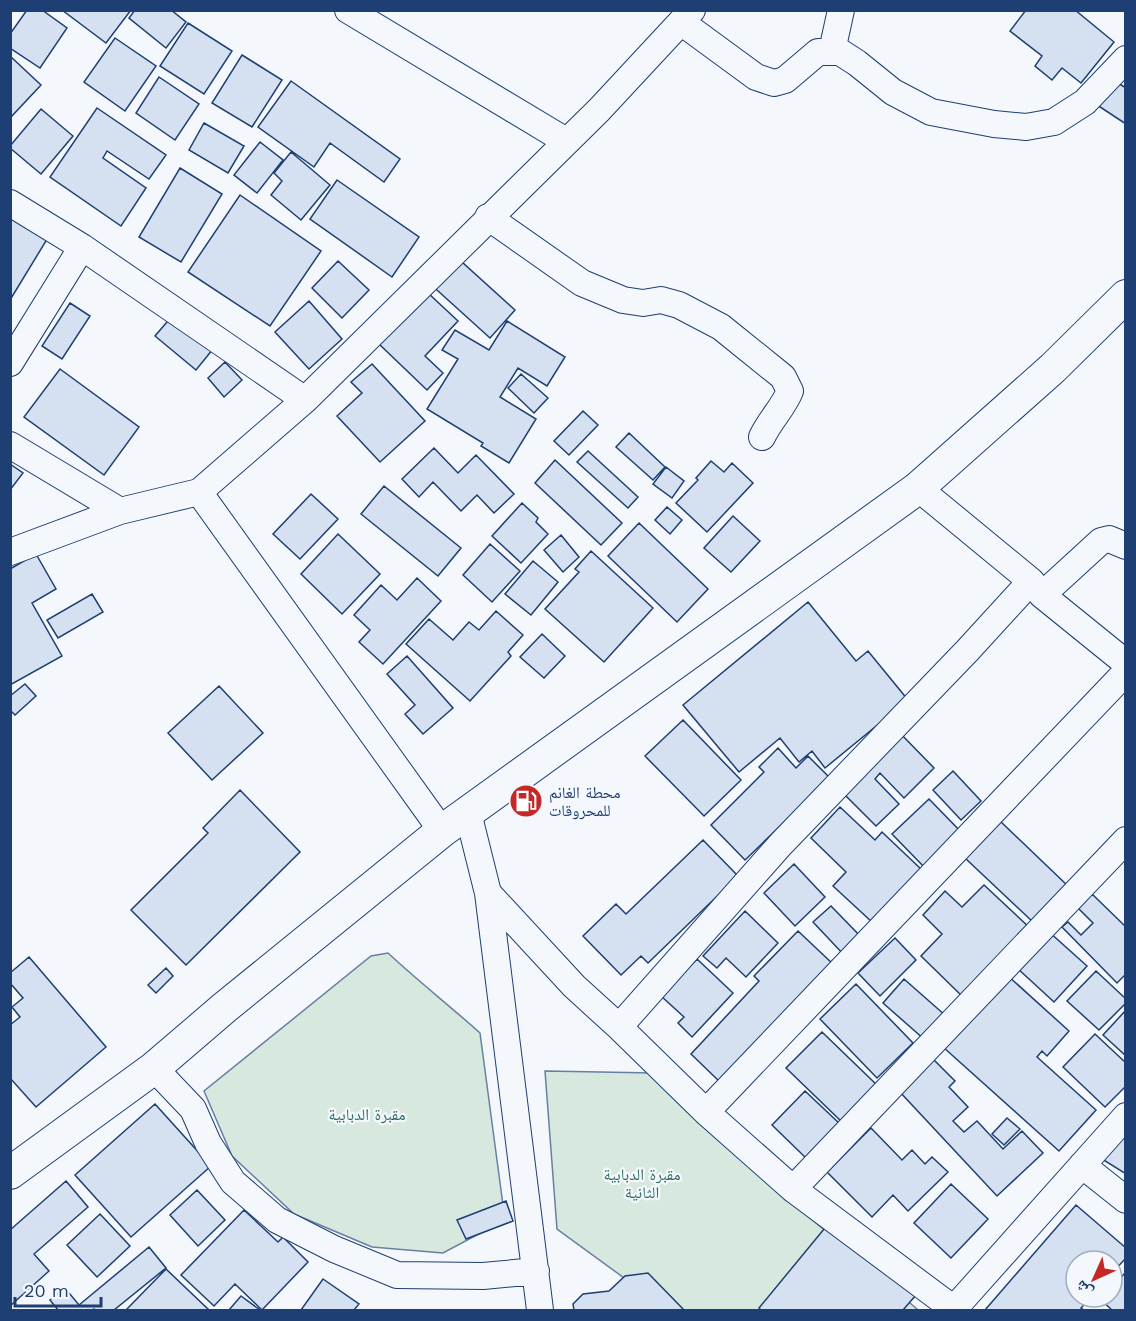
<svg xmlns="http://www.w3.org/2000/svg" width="1136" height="1321" viewBox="0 0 1136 1321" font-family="'Work Sans','Noto Naskh Arabic',sans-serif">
  <rect width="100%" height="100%" fill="#f4f7fb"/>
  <path fill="#d7e8df" stroke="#687fa3" stroke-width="1.5" d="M388,953C418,981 450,1006 480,1033L505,1220L443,1253L372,1247L294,1214L232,1156L204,1091L371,956Z
    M545,1071L654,1073L760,1175L917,1309L916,1310H668L557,1229Z"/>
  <path fill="#d5e0f0" stroke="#1d3f73" stroke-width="1.5" d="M27,10H42L67,28L40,68L10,48V34Z
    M62,10H131L106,43Z
    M135,10H171L186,22L166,48L129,18Z
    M1026,10H1075L1114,42L1081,83L1062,68L1052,80L1035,66L1042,56L1010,31Z
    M188,23L232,51L204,94L160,66Z
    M115,38L156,66L125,111L84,82Z
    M242,55L282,80L252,127L212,103Z
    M10,56L41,85L10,118Z
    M159,77L199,104L175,140L136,113Z
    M1110,78L1126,88V124L1094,103Z
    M291,81L400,159L384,182L330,143L314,167L258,127Z
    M97,108L166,155L149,179L107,151L103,158L146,188L121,226L50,177Z
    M41,109L73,136L41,174L10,148V146Z
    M204,123L244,146L228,173L189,150Z
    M260,142L283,160L257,193L234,175Z
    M291,152L330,185L301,220L271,195L282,181L274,173Z
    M180,168L222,194L181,262L139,237Z
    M337,180L419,237L392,277L310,219Z
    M240,195L321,251L270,326L188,272Z
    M10,213L49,236L10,300Z
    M452,253L515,310L490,338L427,281Z
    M338,261L369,290L342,318L312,288Z
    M428,293L458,321L425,356L443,373L427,390L379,344Z
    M309,301L342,339L309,369L275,332Z
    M70,303L90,316L62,359L42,346Z
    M173,315L213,349L196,370L155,336Z
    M507,321L565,357L547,386L518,368L500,397L536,419L509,463L481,446L483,443L427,409L458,359L442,350L455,330L489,350Z
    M225,362L242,380L224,397L208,378Z
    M372,364L425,421L380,462L337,416L362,393L351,382Z
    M60,369L139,427L104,475L24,417Z
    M521,374L548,398L534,413L508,388Z
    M583,411L598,425L569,455L554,441Z
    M629,433L665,467L653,480L616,447Z
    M434,448L458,473L476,455L514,494L494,513L477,495L461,511L433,482L419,497L402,479Z
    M588,451L638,497L628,508L577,462Z
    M555,460L622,523L601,545L535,483Z
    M711,461L724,472L732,463L753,483L707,532L676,503L698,480L696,478Z
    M10,464L23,473L10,490Z
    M666,467L684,481L672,498L653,484Z
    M384,486L461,548L438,576L361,514Z
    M311,494L338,519L300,559L273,534Z
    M522,503L538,518L536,522L548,534L521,563L492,536Z
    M667,507L682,520L670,534L655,520Z
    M733,516L760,541L731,572L704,548Z
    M639,523L708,589L677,622L608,556Z
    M338,534L380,574L342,614L301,574Z
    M561,535L579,557L563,572L544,550Z
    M490,544L520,571L492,602L463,575Z
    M591,551L653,608L604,662L545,609L579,572L575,569Z
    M36,554L56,589L32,603L62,656L10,685V569Z
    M533,561L558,582L531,615L505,594Z
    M417,578L441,601L383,664L359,642L370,630L354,615L381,585L397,600Z
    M92,594L103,612L58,638L47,620Z
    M808,602L856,661L868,651L908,700L825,768L812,751L799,762L780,738L739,772L683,705Z
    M496,611L523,635L508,652L511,656L470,701L406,644L429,619L453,640L469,622L479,630Z
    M542,634L565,656L544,678L520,657Z
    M407,656L453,708L423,734L405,714L415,705L387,674Z
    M25,684L36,696L15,715L10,710V696Z
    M219,686L263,733L212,780L168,733Z
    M683,720L741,780L704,816L645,756Z
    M898,731L934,768L904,798L880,773L875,779L899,804L876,826L839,789Z
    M778,748L796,768L808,756L830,778L745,860L711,825L764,772L759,767Z
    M953,771L981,801L961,820L933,790Z
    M240,790L300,852L186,965L131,910L208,833L203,828Z
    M929,799L964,835L927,870L892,834Z
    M840,807L875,840L882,832L922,870L873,923L833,886L846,872L811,838Z
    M1000,821L1069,887L1034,923L965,858Z
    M703,840L738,876L648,963L641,956L621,975L583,936L616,904L626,914Z
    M794,864L825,897L795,926L764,893Z
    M984,885L1030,928L964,998L921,956L942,934L923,915L945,891L962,907Z
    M1092,894L1126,927V974L1117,983L1062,927L1068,922L1081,935L1093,923L1078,908Z
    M831,906L863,939L845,956L813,922Z
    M745,911L778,943L746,977L726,958L717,968L703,956Z
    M798,931L834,965L721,1083L691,1054L759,981L754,976Z
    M1048,931L1087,966L1054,1002L1016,967Z
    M895,938L916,960L880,996L858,973Z
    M29,957L106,1047L36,1107L10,1078V1025L20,1017L12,1007L23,998L10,983V973Z
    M697,959L733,993L692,1037L678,1023L684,1017L661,996Z
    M166,968L173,976L156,993L148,985Z
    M1096,971L1126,999V1003L1099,1030L1067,1001Z
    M1007,975L1069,1031L1047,1056L1042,1051L1037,1057L1096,1110L1059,1151L943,1047Z
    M904,979L946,1016L925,1040L883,1003Z
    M856,984L913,1043L877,1078L820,1019Z
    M1126,1010V1056L1103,1035Z
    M822,1032L879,1087L843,1123L786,1068Z
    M1095,1034L1126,1063V1086L1105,1107L1063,1067Z
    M933,1059L955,1081L949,1087L968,1107L953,1121L964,1132L977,1121L1003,1149L1022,1131L1043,1153L997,1196L899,1091Z
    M805,1091L840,1124L807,1159L772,1125Z
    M155,1104L211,1166L131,1237L75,1175Z
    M1007,1118L1020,1129L1004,1145L992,1134Z
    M1126,1124V1174L1102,1159Z
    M871,1128L902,1160L912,1150L925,1164L932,1157L948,1172L908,1211L893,1195L872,1217L827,1172Z
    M66,1181L88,1207L34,1254L49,1271L10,1306V1230Z
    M951,1184L988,1219L951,1258L914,1223Z
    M197,1190L225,1220L198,1246L170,1215Z
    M506,1201L513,1221L466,1239L457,1220Z
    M1076,1205L1126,1248V1258L1112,1273V1261H1076V1297H1091L1081,1308L1084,1310H985Z
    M244,1210L278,1242L283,1237L308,1262L262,1310L235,1284L214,1306L181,1275Z
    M100,1214L130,1246L97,1277L67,1245Z
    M829,1223L916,1295L903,1310H761L759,1308Z
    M149,1247L166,1268L114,1310H96L94,1309L92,1310H58L50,1300L65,1288L79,1305Z
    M166,1269L209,1310H126Z
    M1126,1272V1310H1112L1100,1299L1103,1297H1112V1287Z
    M648,1273L684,1310H574L573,1304L583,1294L609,1291L625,1276Z
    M323,1279L359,1304L354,1310H301Z
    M241,1296L260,1310H229Z"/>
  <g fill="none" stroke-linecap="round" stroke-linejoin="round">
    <defs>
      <path id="minor" d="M348,10L566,141
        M681,22L756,77L774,83L785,80L818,52H840L857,63L893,92L931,112L994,124L1026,127L1054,122L1085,102L1126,59
        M832,51L841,10
        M10,203L82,247L305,400
        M488,217L582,283L623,300L643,303L661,300L679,305L721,327L783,377L790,391C783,408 770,420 762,437
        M10,363L82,247
        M10,445L120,511
        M918,488L1031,581L1042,595L1126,663
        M199,492L442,831
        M10,552L120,511L199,492L305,400L599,110L692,10
        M1042,595L1101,541L1109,539L1126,546
        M468,813L488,893L540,1310
        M488,893L574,986L619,1027L706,1112L793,1189L955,1310
        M619,1027L781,844L967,651L1031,581
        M154,1068L193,1109L208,1143L233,1182L277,1220L334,1249L397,1275L483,1276L536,1271
        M706,1112L1126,672
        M1082,1165L1126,1200
        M793,1189L1126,840
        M953,1310L1126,1116"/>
      <path id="tertiary" d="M10,1173L154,1068L224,1008L442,831L918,488L1053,368L1126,296"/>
    </defs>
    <use href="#minor" stroke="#1d3f73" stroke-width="28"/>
    <use href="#tertiary" stroke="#1d3f73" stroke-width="34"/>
    <use href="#minor" stroke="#f4f7fb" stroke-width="26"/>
    <use href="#tertiary" stroke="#f4f7fb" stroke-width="32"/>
  </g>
  <defs>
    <symbol id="fuel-disc" viewBox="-11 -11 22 22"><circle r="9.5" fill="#c62828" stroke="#f4f7fb"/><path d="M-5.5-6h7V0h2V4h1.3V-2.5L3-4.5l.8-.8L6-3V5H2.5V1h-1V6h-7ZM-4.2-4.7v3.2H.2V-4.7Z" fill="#fff"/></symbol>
  </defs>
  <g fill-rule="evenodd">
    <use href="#fuel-disc" x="507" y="782" width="38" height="38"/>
  </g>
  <g text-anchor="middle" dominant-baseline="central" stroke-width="4.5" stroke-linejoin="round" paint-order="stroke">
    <g font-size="16" fill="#1d3f73" stroke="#f4f7fb" text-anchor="start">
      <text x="549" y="792">محطة الغانم<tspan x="549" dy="18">للمحروقات</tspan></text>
    </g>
    <g font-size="16" fill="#2c6c60" stroke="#f4f7fb">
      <text x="367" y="1114">مقبرة الدبابية</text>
      <text x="642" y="1174">مقبرة الدبابية<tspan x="642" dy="18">الثانية</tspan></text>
    </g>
  </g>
  <rect width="1136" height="1321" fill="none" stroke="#1d3f73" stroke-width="24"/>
  <g transform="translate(1094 1279) rotate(225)"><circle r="28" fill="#f4f7fb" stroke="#9eadc5" stroke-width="1.5"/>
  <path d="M0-4.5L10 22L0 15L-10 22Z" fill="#c62828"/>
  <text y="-9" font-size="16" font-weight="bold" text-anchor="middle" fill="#1d3f73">ش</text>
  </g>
  <path d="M15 1297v9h86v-9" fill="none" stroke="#1d3f73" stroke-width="3"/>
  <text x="24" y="1297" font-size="18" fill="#1d3f73" stroke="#f4f7fb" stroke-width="4.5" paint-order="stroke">20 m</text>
</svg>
